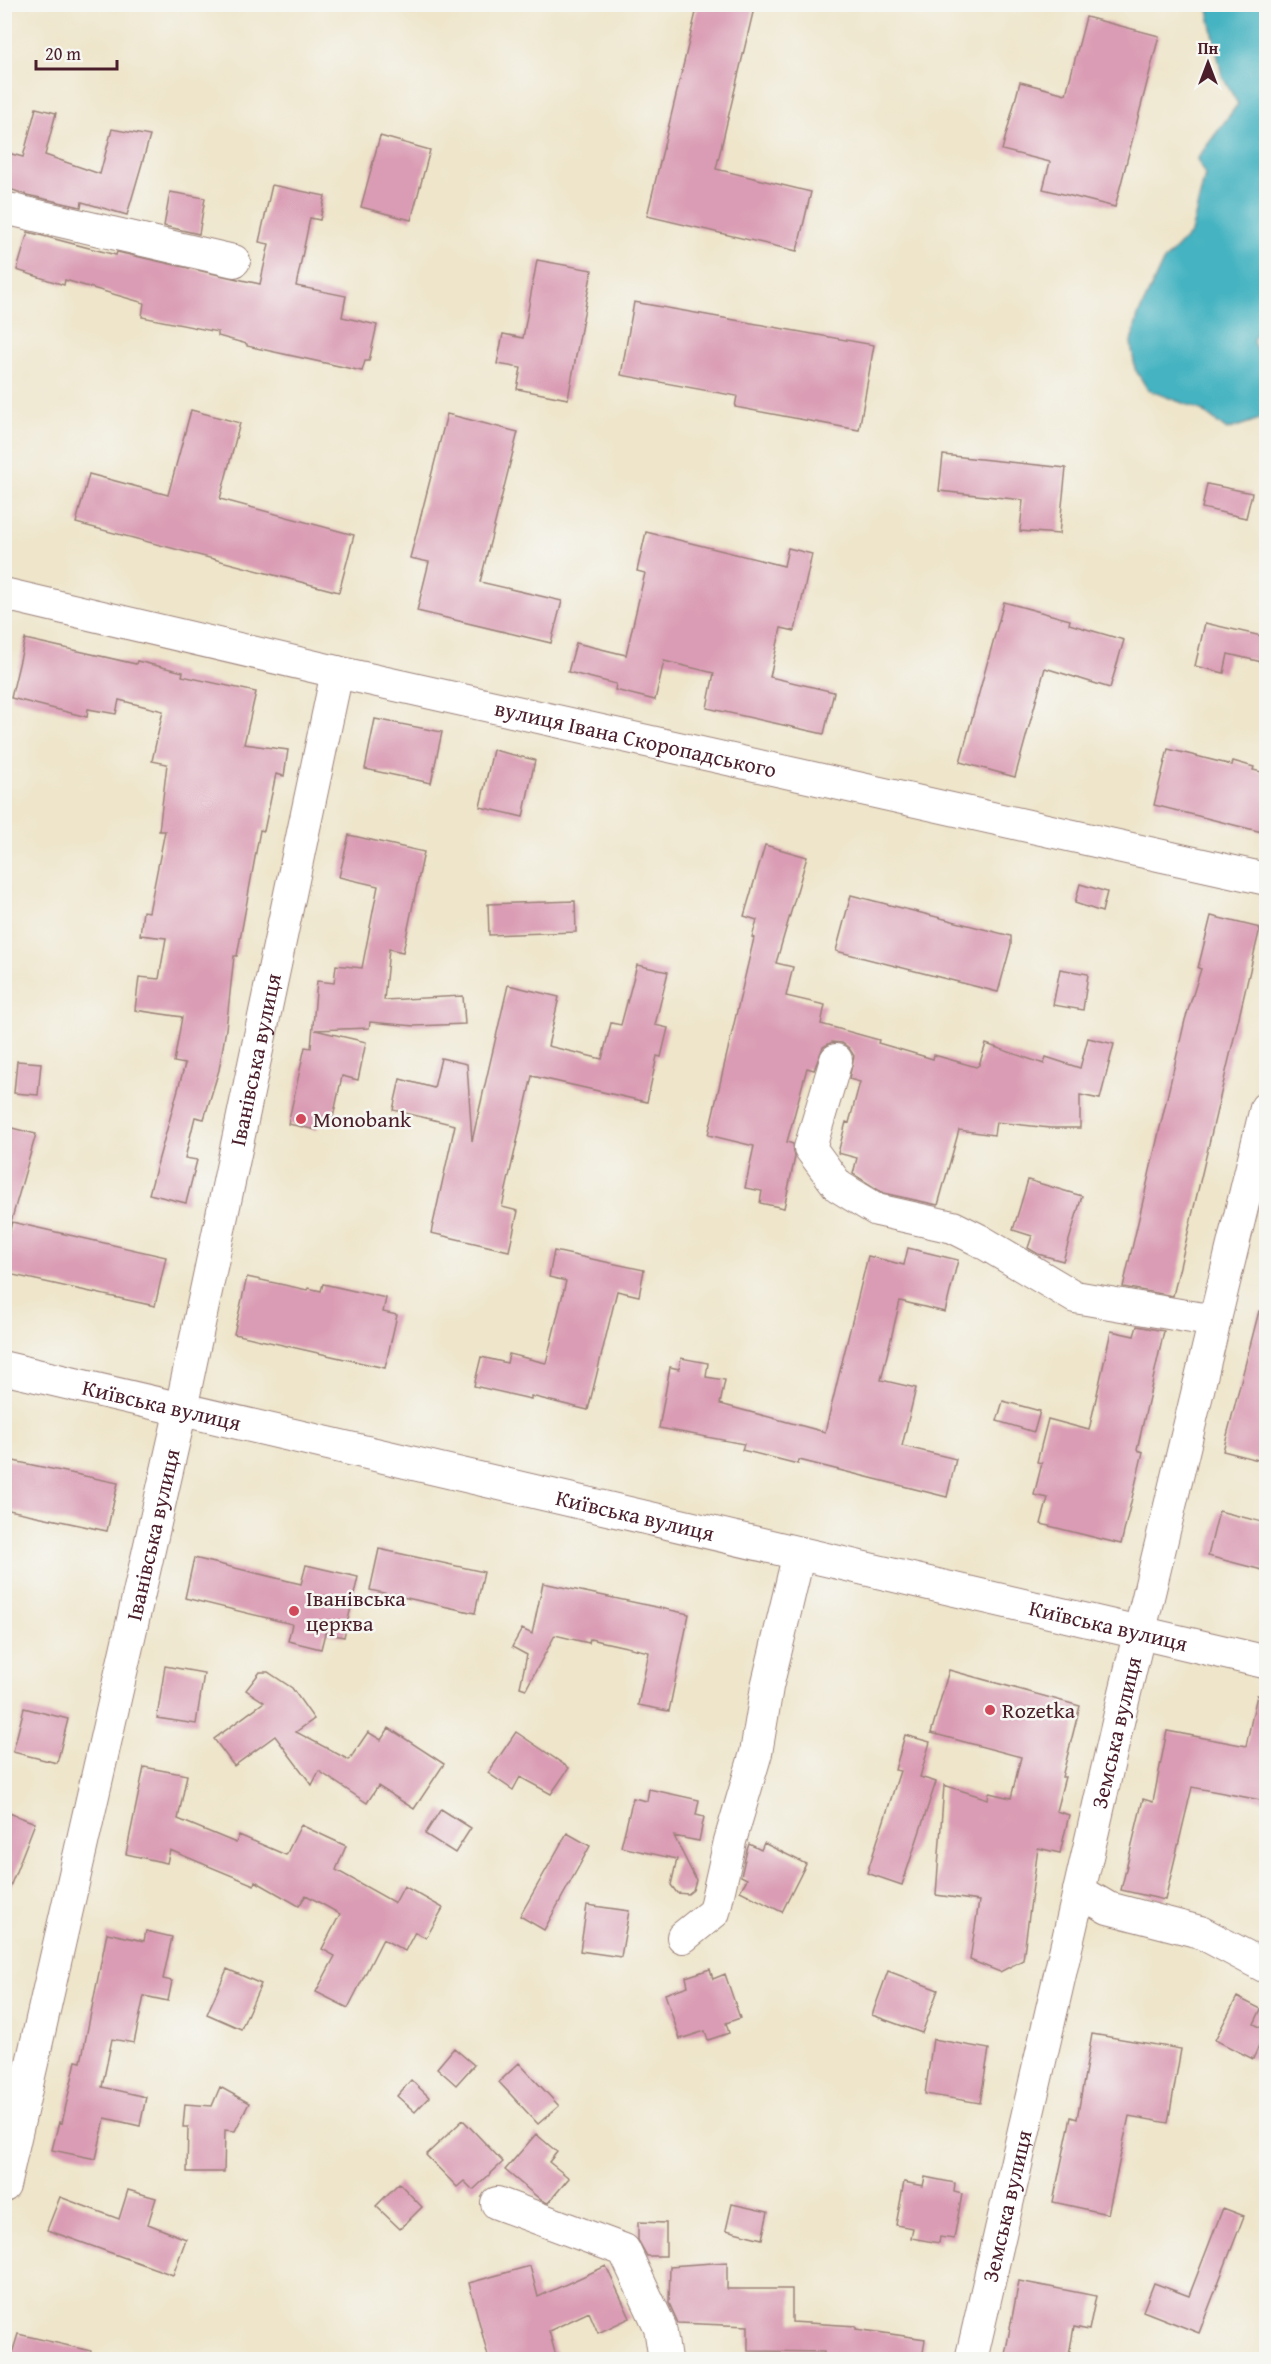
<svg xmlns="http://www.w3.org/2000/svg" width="1271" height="2364" viewBox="0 0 1271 2364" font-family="'Gentium Book Plus',serif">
  <rect width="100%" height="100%" fill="#f6f6f2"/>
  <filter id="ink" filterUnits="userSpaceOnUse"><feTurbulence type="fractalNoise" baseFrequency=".0167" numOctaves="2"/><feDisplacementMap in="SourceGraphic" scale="12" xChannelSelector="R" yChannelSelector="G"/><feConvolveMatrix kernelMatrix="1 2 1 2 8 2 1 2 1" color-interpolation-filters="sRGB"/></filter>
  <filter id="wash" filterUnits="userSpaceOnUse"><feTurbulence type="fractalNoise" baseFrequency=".008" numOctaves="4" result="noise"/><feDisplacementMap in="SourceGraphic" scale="24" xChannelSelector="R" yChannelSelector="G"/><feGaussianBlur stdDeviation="1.35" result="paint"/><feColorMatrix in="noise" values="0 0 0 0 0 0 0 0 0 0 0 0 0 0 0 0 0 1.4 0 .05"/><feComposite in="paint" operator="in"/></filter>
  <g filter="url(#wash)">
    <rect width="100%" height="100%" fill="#eee5ca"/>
    <path fill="#45b3c1" stroke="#486976" stroke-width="1.5" d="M1207,5H1266V309L1253,341L1266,375L1263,418L1227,430L1201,410L1148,390L1135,369L1131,342L1138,316L1163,262L1191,233L1205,175L1197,159L1238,104L1222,76Z"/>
    <g id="blocks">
      <path fill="#da9cb4" d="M698,4H755L716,169L811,192L797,251L647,216Z
        M1086,17L1159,36L1115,207L1043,189L1050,162L1002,150L1020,82L1066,94Z
        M36,108L56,113L45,155L100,174L112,129L150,136L127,215L82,202L81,207L27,195L4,187V152L23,157Z
        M380,136L430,150L411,220L361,207Z
        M272,185L325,196L320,220L310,218L296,286L346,296L342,317L377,325L369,361H365L362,371L247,346V344L218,336V332L142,317L144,303L65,280L64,285L17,270L28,232L116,255L117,252L260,284L269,244L259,242Z
        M170,192L205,198L199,234L164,226Z
        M537,260L592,270L568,399L517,389L521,368L497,364L503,334L523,338Z
        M634,302L874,345L859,430L735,407L737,396L621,375Z
        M191,410L240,423L220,499L354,535L339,592L76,523L89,474L168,495Z
        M447,414L518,432L480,582L562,601L551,643L417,611L429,562L410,558Z
        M943,455L1066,468L1059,534L1020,531L1023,500L939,491Z
        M1207,484L1252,493L1246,518L1202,508Z
        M646,532L784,566L788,548L812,554L795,631L781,628L770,677L834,692L824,734L707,708L714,673L664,661L655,700L615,690L616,684L568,672L576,643L626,655L645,573L637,571Z
        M1004,602L1070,620L1069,624L1124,640L1110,688L1045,668L1015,777L960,762Z
        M1205,623L1266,637V663L1228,654L1224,673L1195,666Z
        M25,639L136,664L137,661L183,672L182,676L256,692L244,744L288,750L284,776L276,774L264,831L260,830L237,956H234L226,1029L219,1070L204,1119L195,1117L185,1158L197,1160L186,1203L149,1194L185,1064L174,1062L182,1017L135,1010L139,977L159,979L166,938L140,935L143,911L149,912L165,831H159L167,764L152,761L163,711L119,700L116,714L88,709L87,717L11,698Z
        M375,719L442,732L431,783L365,769Z
        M1168,749L1232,765L1233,761L1254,767L1253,770L1266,773V833L1154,805Z
        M493,750L535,760L523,817L480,807Z
        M349,835L424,852L403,952L389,949L384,1000L463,996L465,1024L415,1026L370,1022L369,1028L315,1030L366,1042L358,1080L342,1076L332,1122L320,1119L317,1130L288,1124L305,1047L311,1048L317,981L334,983L336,965L362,968L378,886L339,877Z
        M765,845L807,857L776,963L793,967L786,996L825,1005L821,1024L879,1040L878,1043L933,1059L934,1055L976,1067L979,1065L986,1044L1044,1064L1046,1057L1080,1068L1088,1038L1114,1044L1100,1099L1080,1095V1128H1050L996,1122L994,1135L959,1130L938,1205L883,1193L853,1174L857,1158L838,1153L846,1122L849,1123L860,1082L849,1079L854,1056L849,1048L842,1043L832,1042L823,1047L814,1070L807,1068L787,1142L793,1144L795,1157L784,1208L760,1203L762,1191L745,1188L754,1146L708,1135L754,938L752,937L757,920L744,916Z
        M1080,884L1107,892L1102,912L1075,903Z
        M851,895L1011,936V945L998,992L836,951Z
        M575,901L576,932L489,935L488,904Z
        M1211,916L1260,928L1173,1296L1123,1287L1185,1020L1201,969L1198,968Z
        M637,965L668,972L655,1025L668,1028L661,1057L657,1056L647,1102L532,1076L502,1207L518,1211L509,1251L431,1233L455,1125L393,1110L400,1079L434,1088L441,1058L467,1064L472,1141L508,985L559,997L548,1046L602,1059L611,1023L621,1025Z
        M1060,969L1088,974L1083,1010L1053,1005Z
        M17,1061L41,1063L38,1095L14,1093Z
        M4,1126L36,1134L11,1222L4,1221Z
        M1028,1180L1082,1196L1063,1261L1038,1254L1028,1248L1032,1236L1013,1230Z
        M12,1222L166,1257L155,1306L4,1273V1253Z
        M908,1248L958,1260L945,1312L900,1301L881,1380L916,1388L902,1446L956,1459L947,1497L799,1460L798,1464L742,1450L744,1444L659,1428L670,1367L679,1369L681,1358L708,1363L706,1377L725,1380L720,1404L825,1432L868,1256L904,1265Z
        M554,1251L644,1270L639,1296L617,1291L588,1410L531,1396V1399L474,1386L481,1357L507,1363L509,1354L546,1363L566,1281L549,1277Z
        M247,1277L307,1290L308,1288L321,1291L323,1284L386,1298L383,1312L397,1315L385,1368L234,1334Z
        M1259,1311L1266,1312V1462L1223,1451Z
        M1137,1326L1164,1331L1137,1450L1143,1452L1121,1544L1041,1524L1048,1498L1034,1495L1042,1463L1037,1462L1048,1419L1089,1430L1111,1331L1134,1336Z
        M1003,1401L1040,1411L1034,1432L997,1421Z
        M4,1459L118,1483L107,1531L4,1509Z
        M1219,1511L1266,1523V1571L1208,1556Z
        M379,1549L484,1572L475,1613L370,1590Z
        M194,1558L301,1584L306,1565L358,1577L344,1637L325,1633L321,1649L288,1641L292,1624L185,1598Z
        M543,1583L689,1614L669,1711L638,1705L649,1652L590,1639L589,1643L555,1635L526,1689L520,1687L527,1655L512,1647L522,1629L532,1634Z
        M165,1666L204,1673L196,1724L157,1718Z
        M949,1670L1080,1706L1062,1777H1065L1056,1811L1069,1815L1060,1853L1038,1848L1023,1960L1000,1972L970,1960L979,1901L936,1895L944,1785L988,1799L989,1793L1011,1798L1021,1757L931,1733Z
        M260,1672H268L292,1688L314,1719L296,1732L349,1760L368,1732L381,1740L389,1728L444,1764L414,1809L378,1786L367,1803L319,1771L312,1785L275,1736L234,1766L214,1739L264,1702L246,1690Z
        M1257,1695L1266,1696V1801L1192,1787L1165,1900L1121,1890L1143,1799L1153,1802L1167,1731L1246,1746Z
        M24,1708L68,1719L57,1763L13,1752Z
        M516,1732L569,1768L551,1794L520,1777L513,1790L488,1773Z
        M905,1735L930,1742L920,1777L936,1782L902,1885L867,1873L900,1771L895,1770Z
        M144,1767L187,1775L178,1819L236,1843L239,1835L286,1855L301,1825L346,1846L336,1870L395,1903L404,1886L443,1908L426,1938L415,1932L405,1951L383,1939L348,2008L316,1992L335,1956L322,1949L340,1914L306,1895L299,1906L255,1881L254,1885L170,1850L167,1863L126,1854Z
        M649,1789L699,1800L696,1815L704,1817L699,1841L674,1836L696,1880L693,1890L688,1894L677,1893L671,1885L677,1859L621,1847L633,1798L647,1801Z
        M441,1809L471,1828L455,1853L425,1834Z
        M4,1811L35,1823L6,1897H4Z
        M567,1833L590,1846L544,1930L520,1916Z
        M764,1843L806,1864L782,1912L740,1891L747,1879L741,1876L747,1850L749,1844L761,1850Z
        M587,1905L629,1911L621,1957L580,1951Z
        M146,1931L172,1937L163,1979L172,1981L168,2001L144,1996L134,2043L112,2039L102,2087L146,2097L140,2126L105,2118L96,2159L52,2150L59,2122L62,2123L76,2061L81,2062L107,1933L144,1941Z
        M227,1969L261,1984L241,2029L207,2014Z
        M710,1969L713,1979L725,1974L740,2018L726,2023L729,2033L708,2040L705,2031L680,2039L665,1994L688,1986L686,1977Z
        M888,1971L938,1990L922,2033L872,2015Z
        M1237,1997L1261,2009L1254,2024L1266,2030L1253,2059L1215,2040Z
        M1092,2034L1181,2049L1168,2123L1129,2116L1108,2214L1053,2202L1071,2117L1077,2119Z
        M933,2039L989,2049L980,2103L925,2094Z
        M454,2048L474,2065L456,2085L437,2068Z
        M519,2063L559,2106L538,2124L499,2082Z
        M411,2080L429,2097L415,2112L397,2096Z
        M220,2087L249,2103L235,2131L225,2130L224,2172H187L188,2127H183L185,2104L212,2106Z
        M463,2120L503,2162L473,2190L464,2181L457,2187L426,2155Z
        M536,2134L557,2152L549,2162L569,2178L548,2203L541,2200L505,2170Z
        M925,2177L955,2183L954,2192L962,2194L954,2239L940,2237L939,2243L911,2238L913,2228L896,2225L904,2182L923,2186Z
        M399,2183L422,2207L400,2229L376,2206Z
        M128,2190L156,2198L148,2224L186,2239L173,2275L47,2230L60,2197L119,2219Z
        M732,2204L768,2212L762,2239L726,2230Z
        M1223,2208L1244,2216L1199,2333L1143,2311L1154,2283L1189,2296Z
        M638,2222L666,2223V2256H647L638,2240Z
        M727,2262V2289H792V2322L856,2326V2329L925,2339L922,2360H823L824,2352L748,2351V2326L678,2323L669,2303L670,2266Z
        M530,2266L538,2297L606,2266L630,2318L598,2333L589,2312L549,2331L557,2360H489L469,2283Z
        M1019,2281L1096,2296L1089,2330L1074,2327L1068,2360H1004Z
        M18,2334L91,2351L90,2360H10Z"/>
    </g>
  </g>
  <g filter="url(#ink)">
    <use href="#blocks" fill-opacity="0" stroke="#9c827a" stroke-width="1.5"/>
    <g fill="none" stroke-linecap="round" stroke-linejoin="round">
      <defs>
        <g id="street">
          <path d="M4,208L234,261"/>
          <path id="s1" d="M4,594L337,672L1266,879"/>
          <path d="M836,1060L810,1148L838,1186L877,1210L953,1227L979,1240L1075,1297L1215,1321"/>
          <path d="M1079,1891L1108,1908L1200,1932L1266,1967"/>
          <path d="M683,1937L714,1912L730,1841L756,1753L767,1687L799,1553"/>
          <path id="s2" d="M4,2186L181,1409L337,672"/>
          <path d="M497,2203L624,2250L660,2327L665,2360"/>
          <path id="s3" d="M971,2360L1122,1705L1266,1108"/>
        </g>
        <g id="secondary">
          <path id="s4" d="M4,1368L1266,1662"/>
        </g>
      </defs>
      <use href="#street" stroke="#9c827a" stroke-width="34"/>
      <use href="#secondary" stroke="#9c827a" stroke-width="35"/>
      <use href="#street" stroke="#fff" stroke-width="32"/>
      <use href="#secondary" stroke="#fff" stroke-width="33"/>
    </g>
  </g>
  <g fill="#d1495b" stroke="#f6f6f2" stroke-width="2">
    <circle cx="301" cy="1119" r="6"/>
    <circle cx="294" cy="1611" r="6"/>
    <circle cx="990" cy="1710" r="6"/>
  </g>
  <g text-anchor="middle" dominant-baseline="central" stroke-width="5" stroke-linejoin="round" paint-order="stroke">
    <g font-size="22" fill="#4a1f2b" stroke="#f6f6f2">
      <text stroke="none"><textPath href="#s1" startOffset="648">вулиця Івана Скоропадського</textPath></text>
      <text stroke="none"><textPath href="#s2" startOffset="1154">Іванівська вулиця</textPath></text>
      <text stroke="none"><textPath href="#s4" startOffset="162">Київська вулиця</textPath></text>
      <text stroke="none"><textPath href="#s4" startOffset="648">Київська вулиця</textPath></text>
      <text stroke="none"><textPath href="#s2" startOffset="668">Іванівська вулиця</textPath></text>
      <text stroke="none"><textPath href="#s4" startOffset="1134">Київська вулиця</textPath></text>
      <text stroke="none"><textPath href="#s3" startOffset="644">Земська вулиця</textPath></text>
      <text stroke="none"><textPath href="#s3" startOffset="158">Земська вулиця</textPath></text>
    </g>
    <g font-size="22" fill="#4a1f2b" stroke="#f6f6f2" text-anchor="start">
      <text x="313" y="1119">Monobank</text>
      <text x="306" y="1598">Іванівська<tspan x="306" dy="25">церква</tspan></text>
      <text x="1002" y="1710">Rozetka</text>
    </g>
  </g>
  <rect width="1271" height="2364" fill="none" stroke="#f6f6f2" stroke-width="24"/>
  <g transform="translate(1208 63)" stroke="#f6f6f2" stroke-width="4.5" paint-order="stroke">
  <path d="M0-4.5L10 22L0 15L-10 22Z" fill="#4a1f2b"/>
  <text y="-9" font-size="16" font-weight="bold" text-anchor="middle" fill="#4a1f2b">Пн</text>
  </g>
  <path d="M36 60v9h81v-9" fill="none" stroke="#4a1f2b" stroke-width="3"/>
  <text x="45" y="60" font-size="18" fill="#4a1f2b" stroke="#f6f6f2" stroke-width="4.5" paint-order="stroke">20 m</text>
</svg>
